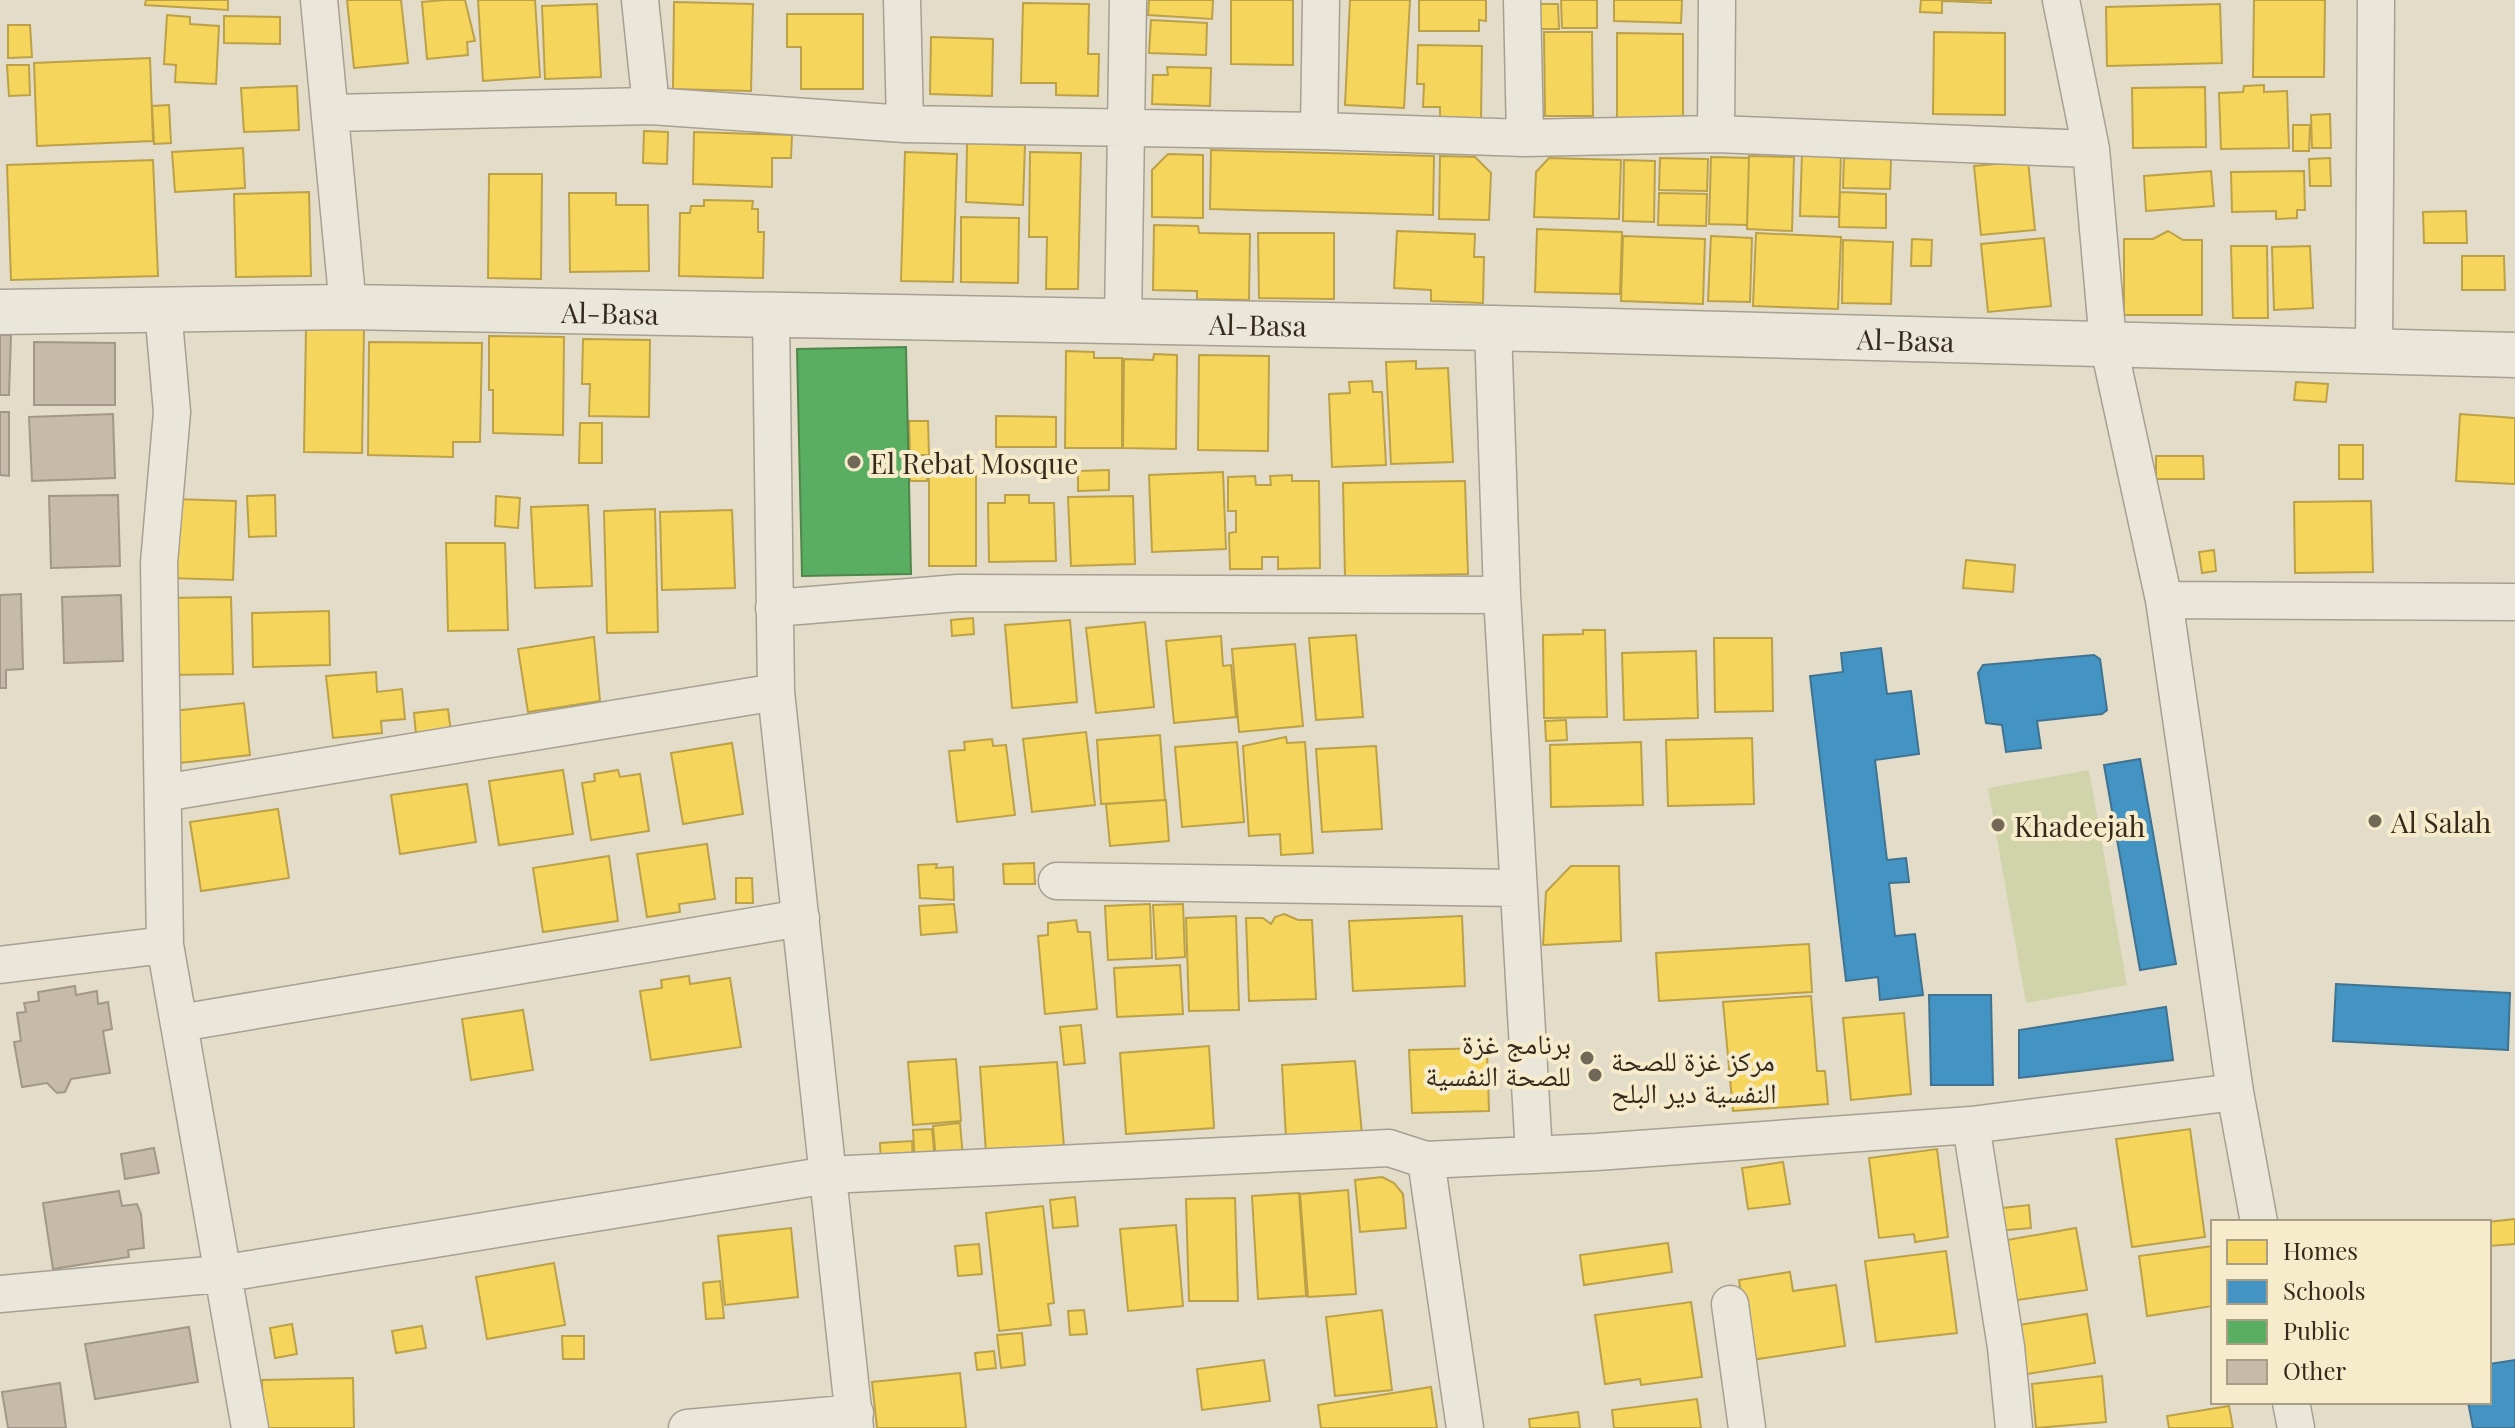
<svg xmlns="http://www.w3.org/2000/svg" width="2515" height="1428" viewBox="0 0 2515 1428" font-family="'Playfair Display','Noto Naskh Arabic',serif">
  <rect width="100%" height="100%" fill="#e3dcc8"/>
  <path fill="#d1d3aa" d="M2089,770L2127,985L2026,1003L1988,788Z"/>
  <path fill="#f6d55c" stroke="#bca148" stroke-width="2" d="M146,0H228V10L145,5Z
    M347,0H401L408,63L354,68Z
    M444,0H465L475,41L467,42L468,55L427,59L422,2Z
    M478,0H535L540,77L483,81Z
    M1149,0H1213L1212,19L1148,15Z
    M1231,0H1293V65L1231,64Z
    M1350,0H1410L1404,108L1345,105Z
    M1419,0H1486V21L1479,20V31H1419Z
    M1561,0H1597V28H1562Z
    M1614,0H1682L1681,23L1614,21Z
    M1921,0H1991V3L1942,1V13L1920,12Z
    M2254,0H2325L2324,77H2253Z
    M674,2L753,4L751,91L673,89Z
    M1023,3L1089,4L1088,54H1099L1098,96L1056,95V83H1021Z
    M597,4L601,77L545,79L542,6Z
    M1526,4H1558L1559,29H1527Z
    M2220,4L2222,63L2107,66L2106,7Z
    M787,14H863V89H801V47H787Z
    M167,15L190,17V24L219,26L216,84L175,82L176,65L164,64Z
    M224,16L280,17V44L224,43Z
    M1151,20L1207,23L1206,55L1149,53Z
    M8,25H30L32,57L8,58Z
    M1544,32H1592L1593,116H1545Z
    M1934,32L2005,33V115L1933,114Z
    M1617,33L1683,34V120H1617Z
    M931,37L993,39L992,96L930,94Z
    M1418,45L1482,46L1481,119L1440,118V107H1423L1424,84H1417Z
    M150,58L153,141L37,146L34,63Z
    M7,65H29L30,95L9,96Z
    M1167,67L1211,68L1210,106L1152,104L1153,75H1168Z
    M2264,85V92L2287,91L2289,148L2221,149L2219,93L2243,92L2244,86Z
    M297,86L299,130L244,132L241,88Z
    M2205,87L2206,147L2133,148L2132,88Z
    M169,105L171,143L154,144L152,106Z
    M2330,114L2331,148H2312L2311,115Z
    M2293,125H2310L2309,151H2293Z
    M644,131L668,132L667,164L643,163Z
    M694,132L792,135L791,158H772V187L693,184Z
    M967,143L1025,145L1023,205L966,202Z
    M243,148L245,188L175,192L172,152Z
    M1211,150L1434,156L1433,215L1210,209Z
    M905,152L957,154L953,282L901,281Z
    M1030,152L1081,153L1078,289H1046L1047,237H1029Z
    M1802,153L1841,154L1839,217L1800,216Z
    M1168,154L1203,155V218L1152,217V170Z
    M1440,156L1475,157L1491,173L1489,220L1439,219Z
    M1749,156L1794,157L1792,231L1747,229Z
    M1711,157L1749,158L1747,225L1709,224Z
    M1549,158L1621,160L1619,219L1534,217L1536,172Z
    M1660,158L1708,159L1707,191L1659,190Z
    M1844,158L1891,159L1890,189L1843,188Z
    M2330,158L2331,186H2310L2309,159Z
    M153,160L158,276L11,280L7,165Z
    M1624,160L1655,161L1654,222L1623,221Z
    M2028,161L2035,230L1981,235L1974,166Z
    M2211,171L2214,206L2146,211L2144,176Z
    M2304,171L2305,210H2297V218L2276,219V211L2232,212L2231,172Z
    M489,174H542L541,279L488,278Z
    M309,192L311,276L236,277L234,194Z
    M1840,192L1886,194V228L1839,227Z
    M569,193H616V205H648L649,271L570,272Z
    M1659,193L1707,194L1706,226L1658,225Z
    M704,200L753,201L752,209H758V232H764L763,278L679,276L680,213H690L691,206H704Z
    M2466,211L2467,243H2424L2423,212Z
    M961,217L1019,218L1018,283L961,282Z
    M1154,225L1198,226L1199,233L1250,234L1249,300L1197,299V291L1153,290Z
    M1537,229L1622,232L1620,294L1535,292Z
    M1397,231L1475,234L1474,257H1484L1483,303L1431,301V290L1394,288Z
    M2168,231L2183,240H2202V315H2124V239H2153Z
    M1258,233H1334V299L1259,298Z
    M1756,233L1841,237L1838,309L1753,306Z
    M1623,236L1705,239L1703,304L1621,301Z
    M1711,236L1752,238L1750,302L1708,301Z
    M2044,238L2051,306L1988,312L1981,244Z
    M1912,239L1932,240L1931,266H1911Z
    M1843,240L1893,242L1891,304L1842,303Z
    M2231,246H2267L2268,318H2233Z
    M2310,246L2313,308L2274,310L2272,247Z
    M2462,256H2504L2505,290H2462Z
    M306,328L364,329L362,453L304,452Z
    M489,336L564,337L563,435L493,433V390H489Z
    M583,339L650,340L649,417L589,416L590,384H582Z
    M369,342L482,343L480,442H453V457L368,455Z
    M1066,351L1094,352V358H1122V448H1065Z
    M1154,354L1177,355L1176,449L1123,448L1124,359L1153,360Z
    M1199,355L1269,356L1268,451L1198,450Z
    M1416,361V369L1448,368L1453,462L1391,464L1386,362Z
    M1372,381L1373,392H1382L1386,465L1332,467L1329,394L1350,393L1349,382Z
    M2296,382L2328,384L2326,402L2294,400Z
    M2460,414L2515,418V484L2456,481Z
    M996,416L1056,417V447H996Z
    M909,421H928L929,455H910Z
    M580,423H602V463H579Z
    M2339,445H2363V479H2339Z
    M2156,456H2203L2204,479H2156Z
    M910,460H927V481H910Z
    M929,470L976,471V566H929Z
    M1109,470V490L1078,491V471Z
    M1223,472L1226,549L1152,552L1149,475Z
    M1292,475V481H1319L1320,568L1278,569V557H1262V569H1230L1229,533L1236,532V511H1228V477L1255,476L1256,485H1271L1270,476Z
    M1465,481L1468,574L1345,577L1343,483Z
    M275,495L276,536L249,537L247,496Z
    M1005,495H1029V503H1054L1056,561L989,562L988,503H1005Z
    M496,496L520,498L518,528L495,526Z
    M1133,496L1135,564L1071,566L1068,497Z
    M173,499L236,501L233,580L170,578Z
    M2371,501L2373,572L2295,573L2294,502Z
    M588,505L592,586L535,588L531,507Z
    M655,509L658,632L607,633L604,511Z
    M732,510L735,588L662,590L660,512Z
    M446,543H505L508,630L448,631Z
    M2214,550L2216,571L2202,573L2199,552Z
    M1966,560L2015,565L2013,592L1963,588Z
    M231,597L233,674L170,675L168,598Z
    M329,611L330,665L253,667L252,613Z
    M973,618L974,634L952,636L951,620Z
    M1070,620L1077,702L1012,708L1005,625Z
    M1145,622L1154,707L1096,713L1086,628Z
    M1583,630H1605L1607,717L1544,718L1543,635L1583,634Z
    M1356,635L1363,717L1316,720L1309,638Z
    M1221,636L1223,666L1231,665L1236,717L1174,723L1166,641Z
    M594,637L600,701L528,712L518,649Z
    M1714,638H1772L1773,711L1715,712Z
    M1295,644L1303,726L1239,732L1232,649Z
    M1696,651L1698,718L1624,720L1622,653Z
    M376,672L377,692L402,689L405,719L381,721L382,733L333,738L326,676Z
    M244,703L250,755L180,763L174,711Z
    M448,709L451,732L416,735L414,713Z
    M1566,720L1567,740L1546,741L1545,721Z
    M1086,732L1095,805L1032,812L1023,739Z
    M1160,735L1165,800L1101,804L1097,740Z
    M1286,737L1287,743L1305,742L1313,853L1281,855L1280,834L1249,836L1243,746Z
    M1752,738L1754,804L1668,806L1666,740Z
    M992,739L993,746L1006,745L1015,815L957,822L949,751L965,750L964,742Z
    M1237,742L1244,822L1182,827L1175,747Z
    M1641,742L1643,805L1551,807L1550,745Z
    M732,743L743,814L683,824L671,753Z
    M1376,746L1382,829L1322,832L1316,749Z
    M563,770L573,834L499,845L489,781Z
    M618,770L620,777L640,774L649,831L591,840L582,783L595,781L594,774Z
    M467,784L476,842L400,854L391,795Z
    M1166,800L1169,841L1110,846L1106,804Z
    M278,809L289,878L201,891L190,822Z
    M707,844L715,899L679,904L680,912L647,917L637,854Z
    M609,856L618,921L543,932L533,868Z
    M1034,863L1035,884H1004L1003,864Z
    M937,864L936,868L953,867L954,900L920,898L918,865Z
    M1571,866H1619L1621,941L1543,945L1546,892Z
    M736,878H752L753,903H736Z
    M954,904L957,932L921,935L919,906Z
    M1150,904L1152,958L1108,960L1105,906Z
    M1183,904L1185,957L1156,959L1153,905Z
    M1284,914L1298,920H1312L1316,999L1249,1001L1246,918H1263L1271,924L1275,917Z
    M1236,916L1239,1010L1189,1011L1186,918Z
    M1462,916L1465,986L1353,991L1349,921Z
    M1076,920L1078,932H1090L1097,1009L1045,1014L1038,936L1048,935V923Z
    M1809,944L1812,992L1659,1001L1656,953Z
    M1180,965L1183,1014L1117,1017L1114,968Z
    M689,976L690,984L730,978L741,1047L651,1060L640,991L662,988L661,980Z
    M1811,996L1817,1071H1825L1828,1104L1733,1111L1723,1002Z
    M523,1010L533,1070L471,1080L462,1019Z
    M1904,1013L1911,1094L1851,1100L1843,1018Z
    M1081,1025L1085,1063L1064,1065L1060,1027Z
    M1209,1046L1214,1128L1126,1134L1120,1053Z
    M1487,1048L1489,1111L1412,1113L1409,1050Z
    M956,1059L961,1121L913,1125L908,1062Z
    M1355,1061L1362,1134L1286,1138L1282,1065Z
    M1057,1062L1064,1147L986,1153L980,1067Z
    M960,1123L963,1158L936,1160L933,1126Z
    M932,1129L935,1161L915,1163L913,1130Z
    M2190,1129L2205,1237L2132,1247L2116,1139Z
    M912,1141L913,1162L881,1164L880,1143Z
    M1937,1149L1948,1237L1915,1242L1914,1234L1879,1238L1869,1158Z
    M1783,1162L1790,1204L1748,1209L1742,1168Z
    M1382,1177L1394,1183L1403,1194L1406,1228L1360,1232L1355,1180Z
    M1348,1190L1356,1294L1308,1297L1300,1194Z
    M1299,1193L1306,1296L1258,1299L1252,1196Z
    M1075,1197L1078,1226L1053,1228L1050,1200Z
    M1235,1198L1238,1301H1189L1186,1199Z
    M2029,1205L2031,1228L1996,1231L1994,1209Z
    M1043,1206L1054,1303L1048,1304L1051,1325L999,1331L986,1213Z
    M2515,1219V1244L2489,1246L2488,1222Z
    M1176,1225L1183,1306L1128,1311L1120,1229Z
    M791,1228L798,1297L725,1305L718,1236Z
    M2076,1228L2087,1290L2017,1300L2007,1240Z
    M1668,1243L1672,1272L1584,1285L1580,1255Z
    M979,1244L982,1274L958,1276L955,1246Z
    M2213,1246V1306L2147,1316L2139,1256Z
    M1946,1251L1957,1333L1876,1342L1865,1261Z
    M554,1263L565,1325L487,1339L476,1277Z
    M1790,1272L1793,1291L1836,1285L1845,1346L1751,1360L1739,1280Z
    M720,1281L724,1318L706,1319L703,1283Z
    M1691,1302L1702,1377L1641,1385L1640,1379L1605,1384L1595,1315Z
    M1084,1310L1087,1334L1070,1335L1068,1311Z
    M1382,1310L1392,1390L1335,1396L1326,1317Z
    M2087,1314L2095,1363L2027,1374L2019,1325Z
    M292,1324L297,1354L275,1358L270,1328Z
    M422,1326L426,1348L396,1353L392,1331Z
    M1022,1333L1025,1365L1001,1368L997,1335Z
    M562,1336H584V1359H563Z
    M994,1351L996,1368L977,1370L975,1353Z
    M1264,1360L1270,1401L1202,1410L1197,1369Z
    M960,1373L966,1428H877L872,1382Z
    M2102,1376L2106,1422L2036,1428L2032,1384Z
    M353,1378L354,1428H263L262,1380Z
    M1431,1387L1437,1428H1321L1318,1405Z
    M1697,1399L1701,1428H1614L1612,1410Z
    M2229,1406L2233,1428H2169L2167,1416Z
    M1578,1412L1580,1428H1530L1529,1419Z"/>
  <path fill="#4393c3" stroke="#3f7391" stroke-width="2" d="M1881,648L1887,694L1911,691L1919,754L1875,760L1887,860L1906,858L1909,882L1889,883L1895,936L1915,934L1923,995L1880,1000L1878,977L1846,981L1810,676L1843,672L1841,653Z
    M2094,655L2100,659L2107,710L2102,714L2037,721L2041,748L2006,752L2002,725L1986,723L1978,673L1983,665Z
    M2140,759L2176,964L2140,970L2104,765Z
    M2336,984L2510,993L2508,1050L2333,1041Z
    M1929,995H1991L1993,1085H1931Z
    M2166,1007L2173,1060L2019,1078V1030Z
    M2515,1360V1428H2473L2468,1402H2489V1364Z"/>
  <path fill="#5aae61" stroke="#4f864c" stroke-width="2" d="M906,347L911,574L802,576L797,349Z"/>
  <path fill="#c6baa9" stroke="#a29788" stroke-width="2" d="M0,335H11L9,395H0Z
    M34,342L115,343V405H34Z
    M0,412H9V476L0,475Z
    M113,414L115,478L32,481L29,417Z
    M118,495L120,566L51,568L49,496Z
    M21,594L23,669L6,670V688H0V595Z
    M121,595L123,661L64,663L62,597Z
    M75,986L76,995L97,991L98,1004L108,1002L112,1029L103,1031L110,1073L71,1079L65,1092L57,1093L47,1083L22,1087L14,1042L21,1041L17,1013L26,1012L24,1003L39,1001L38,992Z
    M154,1148L159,1173L125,1179L121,1154Z
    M119,1191L122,1206L137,1204L141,1214L144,1248L128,1250L129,1257L53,1269L43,1203Z
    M189,1327L198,1382L95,1399L85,1344Z
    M60,1383L66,1428H8L2,1392Z"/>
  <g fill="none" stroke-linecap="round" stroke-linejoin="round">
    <defs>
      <path id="minor" d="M319,0L348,307
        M640,0L651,106
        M902,0L905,124
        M1522,0L1525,138
        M2061,0L2091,149L2108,343L2164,600L2235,1092L2259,1222
        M330,113L651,106L905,124L1319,131L1525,138L1716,134L2091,149
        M1319,131L1321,0
        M1716,134L1717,0
        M163,309L172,412L159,563L165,945L250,1428
        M771,317L776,692L855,1428
        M1123,320L1128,0
        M1493,328L1502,595L1534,1154
        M2374,351L2376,0
        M2164,600L2515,602
        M774,608L958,593L1502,595
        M163,793L776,692
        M1057,881L1517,888
        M0,965L165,945
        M180,1023L801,918
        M1971,1125L2006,1347L2014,1428
        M1426,1160L1465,1428
        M0,1294L220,1274L828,1175L1389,1148L1426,1160L1596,1152L1971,1125L2235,1092
        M1730,1304L1747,1428
        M2291,1402L2296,1428
        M687,1428L855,1413"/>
      <g id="tertiary">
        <path id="s1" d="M0,312L348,307L1493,328L2515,355"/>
      </g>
    </defs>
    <use href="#minor" stroke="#a7a092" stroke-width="39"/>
    <use href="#tertiary" stroke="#a7a092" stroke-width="47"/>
    <use href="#minor" stroke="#ebe6da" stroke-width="36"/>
    <use href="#tertiary" stroke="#ebe6da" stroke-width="44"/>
  </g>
  <g fill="#726858" stroke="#f6eccc" stroke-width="3">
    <circle cx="854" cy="462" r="8"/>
    <circle cx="2375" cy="821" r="8"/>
    <circle cx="1998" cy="825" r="8"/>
    <circle cx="1587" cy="1058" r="8"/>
    <circle cx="1595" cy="1075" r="8"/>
  </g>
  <g text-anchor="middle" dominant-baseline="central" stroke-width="8" stroke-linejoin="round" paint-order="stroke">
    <g font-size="28" fill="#35291b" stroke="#f6eccc">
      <text stroke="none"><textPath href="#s1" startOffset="610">Al-Basa</textPath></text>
      <text stroke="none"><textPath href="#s1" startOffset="1258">Al-Basa</textPath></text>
      <text stroke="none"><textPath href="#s1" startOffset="1906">Al-Basa</textPath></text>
    </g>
    <g font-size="28" fill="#35291b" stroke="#f6eccc" text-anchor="start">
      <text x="870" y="462">El Rebat Mosque</text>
      <text x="2391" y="821">Al Salah</text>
      <text x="2014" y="825">Khadeejah</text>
      <text x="1571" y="1042" text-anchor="end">برنامج غزة<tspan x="1571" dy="32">للصحة النفسية</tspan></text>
      <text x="1611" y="1059">مركز غزة للصحة<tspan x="1611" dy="32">النفسية دير البلح</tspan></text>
    </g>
  </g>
  <rect x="2211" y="1220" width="280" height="184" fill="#f6eccc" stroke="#a99e85" stroke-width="2"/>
  <rect x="2227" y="1240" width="40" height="24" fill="#f6d55c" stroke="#a99e85" stroke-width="2"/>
  <text x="2283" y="1260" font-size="24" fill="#35291b">Homes</text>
  <rect x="2227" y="1280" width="40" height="24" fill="#4393c3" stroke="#a99e85" stroke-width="2"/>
  <text x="2283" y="1300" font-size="24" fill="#35291b">Schools</text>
  <rect x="2227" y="1320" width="40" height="24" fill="#5aae61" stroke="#a99e85" stroke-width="2"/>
  <text x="2283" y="1340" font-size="24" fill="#35291b">Public</text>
  <rect x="2227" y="1360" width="40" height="24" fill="#c6baa9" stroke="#a99e85" stroke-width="2"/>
  <text x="2283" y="1380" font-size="24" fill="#35291b">Other</text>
</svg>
